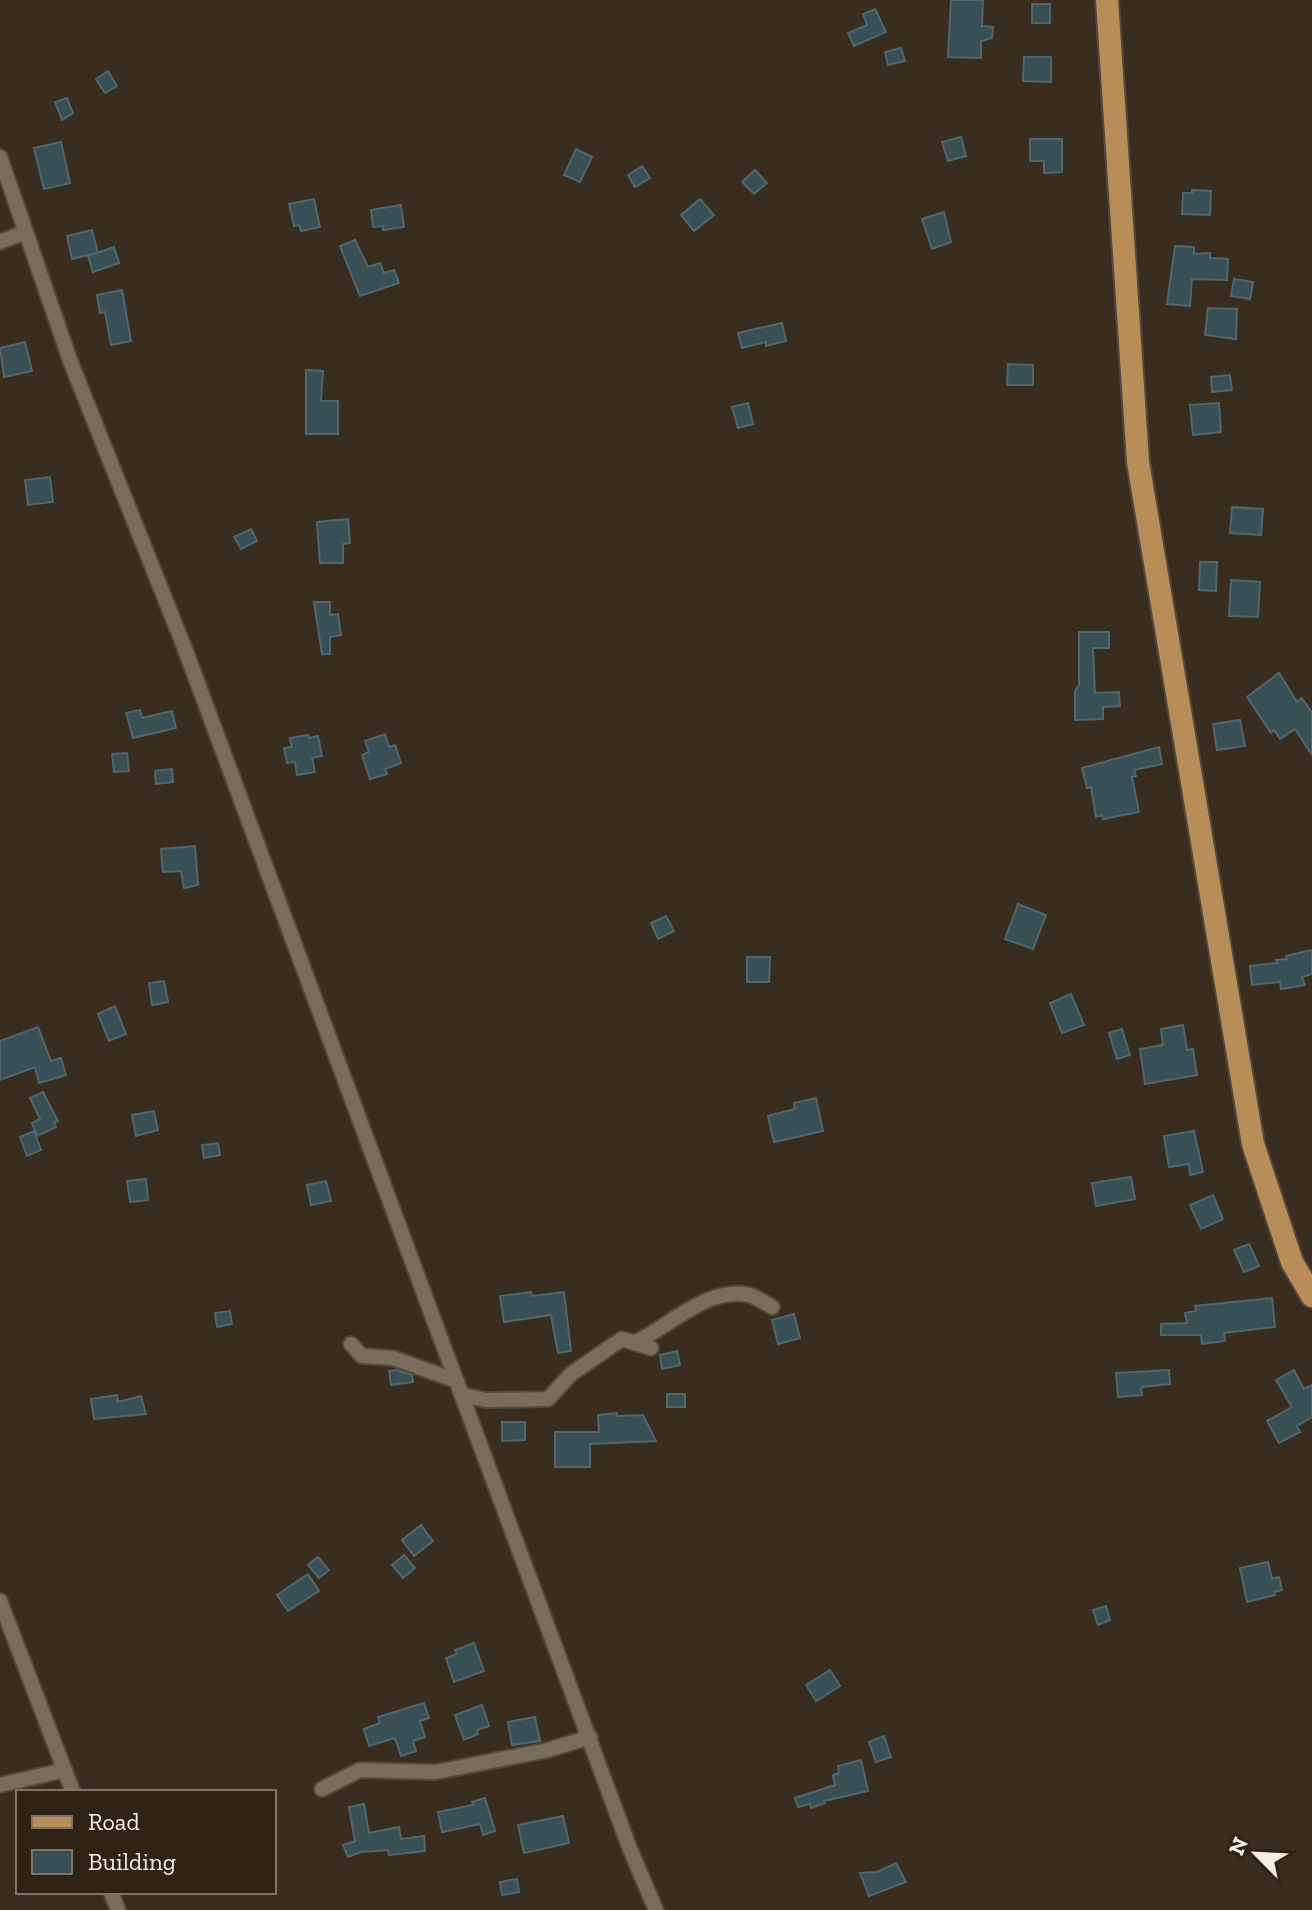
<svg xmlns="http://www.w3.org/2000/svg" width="1312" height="1910" viewBox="0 0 1312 1910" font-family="'Zilla Slab',serif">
  <rect width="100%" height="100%" fill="#392d1f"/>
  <path fill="#394f56" stroke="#50676e" stroke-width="2" d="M951,0H983L982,26L993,27L992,38L981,41V58L948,57Z
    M1032,4H1050V23H1032Z
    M875,9L886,32L854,46L848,33L867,25L863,14Z
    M901,48L905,61L888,65L885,52Z
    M1024,57H1051V82L1023,81Z
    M108,71L117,86L105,93L96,79Z
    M67,98L73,113L62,120L55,102Z
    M961,137L966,156L948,161L942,142Z
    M1030,139H1062V172L1044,173V161H1030Z
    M61,142L70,183L44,189L34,148Z
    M576,149L592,157L580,182L564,175Z
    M642,166L650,178L635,187L628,175Z
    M755,170L767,183L754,194L742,182Z
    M1192,190L1211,191L1210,215L1182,214L1183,193H1192Z
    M314,199L320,227L301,231L299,225L294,226L289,204Z
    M700,199L714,215L694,231L681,215Z
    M401,205L404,227L383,230V226L373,227L371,210Z
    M944,212L951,242L932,249L922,219Z
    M92,230L98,253L72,259L67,236Z
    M355,240L368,267L380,263L384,273L394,270L399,283L360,296L340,246Z
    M1175,246L1194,247V254L1210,253V258L1228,259L1227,280L1192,279L1190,306L1167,304Z
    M114,247L119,263L93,272L88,256Z
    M1234,279L1253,282L1250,299L1231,296Z
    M122,290L131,341L111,345L105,312L100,313L97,295Z
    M1208,308L1237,309L1236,339L1205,335Z
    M782,323L786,341L766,346V342L742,348L738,333Z
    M25,342L32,371L4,377L0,348Z
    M1008,364L1033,365V385H1007Z
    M306,370L323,371L321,401H338V434H306Z
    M1230,375L1232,390L1212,392L1211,377Z
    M748,403L753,424L738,428L732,407Z
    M1219,403L1221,432L1193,435L1190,405Z
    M50,477L53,502L28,505L25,480Z
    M1232,507L1263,509L1261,535L1230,533Z
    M348,519L350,543L343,544V563H320L317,522Z
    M251,529L257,541L241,549L234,537Z
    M1200,562H1217L1216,591L1199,590Z
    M1231,580L1260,582L1258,617L1229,616Z
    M314,602H330V615L338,614L341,635L330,637V654H322Z
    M1079,632H1109V648H1093L1095,693L1119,692L1120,706L1103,707V719L1075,720V691L1079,685Z
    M1279,673L1297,702L1302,698L1312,713V755L1295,729L1280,739L1274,730L1271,733L1247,697Z
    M140,710L142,718L172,711L176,728L133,738L126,713Z
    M1240,720L1245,746L1217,750L1213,724Z
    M385,734L389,747L395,745L401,763L385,769L387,774L370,779L362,755L369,752L365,741Z
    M308,735L309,738L318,736L322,756L312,758L315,772L297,775L295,762L287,763L284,748L292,747L290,738Z
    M1159,747L1162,764L1134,770L1136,776L1132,777L1139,812L1103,819L1102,815L1096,817L1091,787L1087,788L1082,768Z
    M127,753L129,771L114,772L112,754Z
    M172,769L173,782L156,784L155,771Z
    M195,846L198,885L184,888L181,871L163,872L161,849Z
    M1018,904L1046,915L1033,949L1005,939Z
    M666,916L674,931L658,939L651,923Z
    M1312,950V974L1302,977L1305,985L1281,989L1280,982L1252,985L1250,966L1277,963L1276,960L1287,959L1286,956Z
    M747,957H770L769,982H747Z
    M164,981L168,1002L152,1005L149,983Z
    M1071,994L1084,1025L1062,1033L1050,1003Z
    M115,1006L126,1034L109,1041L98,1014Z
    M1183,1025L1187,1050L1193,1049L1197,1075L1145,1084L1140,1049L1163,1045L1161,1029Z
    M38,1027L51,1061L61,1058L66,1075L39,1083L35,1067L0,1080V1041Z
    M1122,1029L1130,1055L1117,1059L1109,1033Z
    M43,1092L58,1121L54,1122L56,1127L37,1136L32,1123L40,1119L30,1098Z
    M816,1098L823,1131L774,1142L768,1116L795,1109L794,1103Z
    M154,1111L158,1130L136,1136L132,1115Z
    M34,1131L41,1150L27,1156L20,1137Z
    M1194,1131L1203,1172L1190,1175L1189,1164L1169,1167L1164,1136Z
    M218,1143L220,1155L204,1158L202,1145Z
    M1131,1177L1135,1199L1096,1206L1092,1183Z
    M146,1179L148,1200L130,1202L127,1181Z
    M326,1181L331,1201L311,1205L307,1185Z
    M1213,1195L1223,1219L1201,1229L1190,1205Z
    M1249,1244L1259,1266L1244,1272L1234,1250Z
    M531,1292L532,1296L564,1292L571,1351L558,1353L551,1315L504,1322L500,1296Z
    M1272,1298L1275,1327L1224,1333L1225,1341L1202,1344L1201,1335H1161V1324L1187,1323L1185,1313L1196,1311L1195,1306Z
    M230,1311L232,1324L217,1327L215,1313Z
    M794,1314L800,1338L778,1344L772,1320Z
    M677,1351L680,1365L662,1369L660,1355Z
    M396,1370L412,1375L413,1382L391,1385L389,1371Z
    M1169,1370L1170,1384L1141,1387L1142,1395L1118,1397L1116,1373Z
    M1294,1370L1304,1389L1312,1385V1417L1297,1426L1300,1432L1279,1443L1267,1421L1292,1407L1276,1380Z
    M667,1394H685V1407H667Z
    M117,1395L118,1402L141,1396L146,1414L94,1419L91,1399Z
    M617,1413V1416L643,1415L656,1441L590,1444V1467H555V1432H599L598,1415Z
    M502,1422H525V1440L502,1441Z
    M421,1525L433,1541L414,1556L402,1540Z
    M404,1555L415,1568L403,1578L392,1565Z
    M318,1557L329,1570L319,1578L308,1565Z
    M1268,1562L1272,1579L1279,1577L1282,1590L1274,1592L1275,1595L1247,1602L1240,1568Z
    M308,1574L319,1591L288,1611L277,1595Z
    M1106,1606L1110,1620L1098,1625L1093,1610Z
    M474,1643L484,1671L454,1682L446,1658L457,1654L455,1650Z
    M830,1670L840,1686L816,1701L806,1685Z
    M424,1703L429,1718L420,1721L425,1737L413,1741L416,1751L401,1756L395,1738L369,1746L364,1729L380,1723L378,1717Z
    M482,1705L489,1726L477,1730L478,1734L464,1740L455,1715Z
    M535,1717L540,1741L512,1745L508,1722Z
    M884,1736L891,1757L876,1762L869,1742Z
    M861,1760L868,1791L824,1801L825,1803L811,1808L810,1804L798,1807L795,1798L835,1785L833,1775L839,1773L838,1766Z
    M485,1798L495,1831L483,1835L480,1824L442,1832L438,1812L473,1805L472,1802Z
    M364,1804L369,1833L399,1827L401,1839L424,1836L425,1851L389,1855L388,1850L361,1852L348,1857L343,1845L355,1841L349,1807Z
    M563,1816L569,1843L524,1853L518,1825Z
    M896,1863L906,1882L869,1896L860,1873L877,1872Z
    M517,1879L519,1892L502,1895L500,1882Z"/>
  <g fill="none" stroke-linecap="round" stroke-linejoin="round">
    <defs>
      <path id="street" d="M0,157L71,363L185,649L630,1849L656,1910
        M0,242L26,232
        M634,1343C669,1327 707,1286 749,1295C757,1297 765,1303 772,1307
        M351,1344L362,1356L393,1358L457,1381
        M463,1395L486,1400L548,1399L571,1374L622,1339L651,1348
        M0,1601L73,1792
        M0,1785L65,1770
        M322,1789L360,1770L436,1772L548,1750L590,1737
        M111,1892L118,1910"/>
      <path id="primary" d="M1107,0L1138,462L1253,1144L1292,1262L1312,1296"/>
    </defs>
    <use href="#street" stroke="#53493d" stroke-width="18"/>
    <use href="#primary" stroke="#53493d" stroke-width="26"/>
    <use href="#street" stroke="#7b6d5e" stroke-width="14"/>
    <use href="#primary" stroke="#b98d57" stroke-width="22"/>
  </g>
  <rect x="16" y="1790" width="260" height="104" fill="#2f2316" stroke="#7f7469" stroke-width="2"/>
  <rect x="32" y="1816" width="40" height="12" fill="#b98d57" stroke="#7f7469" stroke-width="2"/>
  <text x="88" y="1830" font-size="24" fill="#f6eee5">Road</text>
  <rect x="32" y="1850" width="40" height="24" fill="#394f56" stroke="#7f7469" stroke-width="2"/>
  <text x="88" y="1870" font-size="24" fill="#f6eee5">Building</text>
  <g transform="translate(1256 1854) rotate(294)" stroke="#2f2316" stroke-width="6" paint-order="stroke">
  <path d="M0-6L14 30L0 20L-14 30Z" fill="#f6eee5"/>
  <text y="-12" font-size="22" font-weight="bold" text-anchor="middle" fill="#f6eee5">N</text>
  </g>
</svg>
